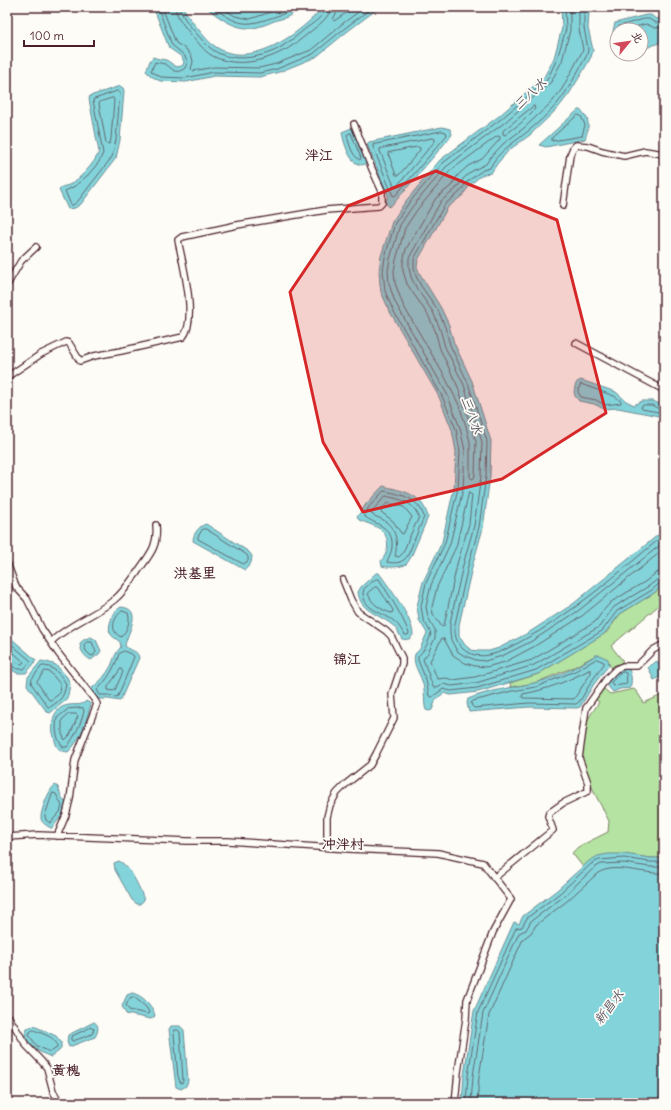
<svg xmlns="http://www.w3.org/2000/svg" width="671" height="1110" viewBox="0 0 671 1110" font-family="Delius,'LXGW WenKai TC',sans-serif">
  <rect width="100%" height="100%" fill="#fdfcf7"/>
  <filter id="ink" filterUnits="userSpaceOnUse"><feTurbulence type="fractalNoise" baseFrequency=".025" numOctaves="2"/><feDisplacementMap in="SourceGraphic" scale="8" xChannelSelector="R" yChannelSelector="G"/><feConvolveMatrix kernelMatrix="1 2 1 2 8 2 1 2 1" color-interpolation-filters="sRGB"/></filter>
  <g filter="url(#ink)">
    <path fill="#b4e3a2" stroke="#7f8166" d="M664,585V601L611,646L623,661L613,669L609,665V662L596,655L574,667L535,683L511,687L510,683L538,674L607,632L620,614L654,593Z
      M603,688L610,694L634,689L637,692L644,703L664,694V858C635,860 607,844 583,867L572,853L578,847L608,832L609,821L595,794L582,762L586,719H588L599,702L595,699Z"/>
    <path fill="#83d4da" stroke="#6c8c94" d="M151,7H183C187,15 193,23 199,30C204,36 209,43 216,47C251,70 301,33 323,7H380L348,31L316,57L279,72L260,77L214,76L186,82L160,81L151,76L146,71L150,61L153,57C157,59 162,59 166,60C173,63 175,70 183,65L184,62L182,57L169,48L156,14Z
      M206,7H297C294,16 285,18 277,20C269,23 259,28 250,28C234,29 218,17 206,7Z
      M561,7H587L589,13L588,28L593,50L591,57L582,73L569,94L558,108L530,135L509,150L497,164L491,173L484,174L478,178L470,185L462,196L448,207L418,260L417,267L420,274L441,308L449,325L454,343L472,381L491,441L490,476L483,528L472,567L459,625V636L465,645L471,650L478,651H489L499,648L528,633L573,604L664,530V585L654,593L620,614L604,634L538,674L478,692L451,695L444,693L436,699L432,710L429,711L426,710C423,702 426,692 422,681C419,672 412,663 415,654L420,649L427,633L419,620L417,606L423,582L442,542L454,488L456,452L452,430L439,397L390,312L381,292L380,285L379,271L381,256L392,222L405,202L440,160L499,116L544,77L554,58L562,28Z
      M646,15H651L656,19L664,17V41L641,50V30H617V44L613,31L615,23Z
      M120,86L123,88L124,91L120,140L116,158L81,204L75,208L68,209L59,190L60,188C63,186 66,186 69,185C80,179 94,164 99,152L89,99L90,96Z
      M578,110H580C591,119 589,127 585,139L546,147L539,145Z
      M354,127L368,163C365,164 361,166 358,164C349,161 343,140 342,132Z
      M442,127L450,129L452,134L451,136L394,203L389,207L386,203L388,195L367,144L369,142Z
      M581,380L616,392L626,401L634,405L642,401H653L664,406V417L618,408L604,409L594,404L579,401L575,396L574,392L575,386L577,382Z
      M383,486C403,491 422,493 428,517L411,557C409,560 408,563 405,565C400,567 387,568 382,566L381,561C389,552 391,538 380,529C374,525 366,523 359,520L357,517L366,504Z
      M206,524L249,552L252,556L251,563L245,570L193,541C193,534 199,526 206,524Z
      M376,573H379C389,587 413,618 413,635C410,640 406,640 402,639C399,634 396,627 391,624C378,614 360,611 358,592L361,587Z
      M121,607C145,609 126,634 125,646C130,651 138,650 139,658L120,701L108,699H99L92,692V688C100,682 106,675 111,666C114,659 115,653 121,647L120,642C117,639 112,637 110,633C107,625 114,610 121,607Z
      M91,637L96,640L101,651L99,654L91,660C85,657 80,651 80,643L85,639Z
      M7,638L12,639L36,660L33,665L26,673H17L7,667Z
      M596,655H599L608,659L609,665L594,684L580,707L577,708L529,707L469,712L467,703L468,699C489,690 512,688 534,683C553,679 580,666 596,655Z
      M41,661L47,662L56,665L67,677L70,684L68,696L65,701L50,713L47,712L27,685L28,677Z
      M657,661L663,672L662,676L654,680L648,667Z
      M628,668C632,674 632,682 630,688L620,689L613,692L606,684L607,681L618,670Z
      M86,701L91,704C86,721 81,740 68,752C60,751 57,749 55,741C50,727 51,707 69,705C75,704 82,706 86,701Z
      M55,785L58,787L61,796L67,805L63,814L52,828H51C47,826 42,823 41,819C40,812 49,789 55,785Z
      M608,854H624L651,858H664V1103H462L464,1075L474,1011L514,922L519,924L523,916L557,890L589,861L598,856Z
      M119,861C130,866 140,888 144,900L140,904H137L132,900L115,870L114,863Z
      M132,993C141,994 154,1007 155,1016L151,1019L126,1014L122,1006L127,995Z
      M94,1022C100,1025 98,1032 95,1037L69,1047L67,1042L68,1035Z
      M34,1026L56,1036L61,1042V1048L59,1051L51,1057C39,1052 29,1047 25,1034L27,1029Z
      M171,1026H180L184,1030L188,1081L186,1086L181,1089L176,1087L169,1029Z"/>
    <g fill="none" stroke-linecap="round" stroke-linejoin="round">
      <path stroke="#616771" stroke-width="1" d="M156,7L160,13L172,45L184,55L188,62L185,68C174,76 173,68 165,64C162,63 157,63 155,62L151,71L161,77L185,78L214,72L260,73L277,69L313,54L345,28L373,7
        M162,7L176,43L187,50L192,57L193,62L191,69L193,71L214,67L259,68L276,64L311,50L342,24L365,7
        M175,7C176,17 186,28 192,36C198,42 204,51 211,55C231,67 259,63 279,53C291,48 300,40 310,32C317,26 330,18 331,7
        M180,7C181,16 190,26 196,33C201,39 207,46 213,50C231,63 260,58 278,49C288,43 297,36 305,29C312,24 325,16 326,7
        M213,7C243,30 249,25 283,14L287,12L292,7
        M221,7L235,16L250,19L286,7
        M337,7L336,14L333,19L334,21L355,7
        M565,7L566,29L557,59L547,80L501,119L443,163L408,204L395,223L385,257L383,271L385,291L393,310L442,396L456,429L460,451L458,488L445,543L426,583L421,606L423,619L431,633C429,642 425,650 418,656V660L426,680L429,696L432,697L443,689L451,691L477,688L536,670L602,631L617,611L652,590L660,583L664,582
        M570,7V30L562,61L551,82L504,123L446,167L412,207L400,225L390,259L388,271L389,284L395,302L447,394L460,428L465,451L463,489L450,544L431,585L426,607L428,617L435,630V638L428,653L423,659L433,687L435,688L443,684L452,686L476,683L534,665L599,627L614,607L649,586L658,579L664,577
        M579,7V29L583,50L562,89L552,102L524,128L503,144L490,158L486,164L472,171L463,179L455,190L441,201L409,258V268L411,277L417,289L433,312L440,329L445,347L464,385L482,442L481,476L474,526L463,565L450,623V632L451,640L457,651L463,655L476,660L485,661L502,656L532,641L578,611L664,542
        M584,7V28L588,49L587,55C577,72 569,90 556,105C548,114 537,124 527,132C515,142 496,153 490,168L483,170L476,175L467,182L459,193L445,204L414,259V268L416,276L421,286L438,310L445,327L450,345L468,383L487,441L486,476L479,527L468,566L455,624C454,634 456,642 463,649C469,655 481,657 489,655C500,653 510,647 520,642C573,614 618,573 664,535
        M617,30L619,26L644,19H649L656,23L664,22
        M623,30L646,24L655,28L664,27
        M118,91L120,93L116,140L112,157L78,201L73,205H71L65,191L75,186L88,175L99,162L103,153L93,100Z
        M113,98L114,100L111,139L110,143L108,144L106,143L99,104L100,102Z
        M534,106L535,109L521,123L505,135L503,134V131Z
        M578,115L581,116L585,125L582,136L552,141V138Z
        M442,131L446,132L447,135L396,195L393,196L373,147V145Z
        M351,133L361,158L360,160C352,156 349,144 347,135Z
        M498,136L500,137V139L482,159L468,166L458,175L451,186L436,198L406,249L403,262V271L407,284L428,315L435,330L440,349L458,387L476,441L475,475L474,478L472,479L470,477V442L466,426L459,405L445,377L403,305L395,283L394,271L396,260L405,228L417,210L450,171Z
        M433,138L435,139V141L397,186H394L380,151V149Z
        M418,147L420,148V150L399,175H396L388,153Z
        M581,384L614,396L621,401V403L605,405L596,400L581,397L578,392Z
        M644,405H652L659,409L660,411L658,412L642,409L641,407Z
        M384,491C401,494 419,498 424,517L408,555C403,563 396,564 387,562C388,557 392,553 392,547C394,526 375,525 364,516L369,507Z
        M469,493L472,495L469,524L457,564L444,626L442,627L433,614L432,607L437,587L456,547Z
        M386,496C402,500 412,501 419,517L409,538L403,553L399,557L395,556C398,543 397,530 385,521C381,518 375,517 371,514L373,510Z
        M388,503L404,507L412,517L403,534L401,533L393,521L381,512V510Z
        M203,529H206L247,555L248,557V561L243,564L198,539V537Z
        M664,549L582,616L535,646L505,662L486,667L475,666L465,663L453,655L444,639L442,638L430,661L437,678L438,679L446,678L453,680L475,677L532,660L595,622L603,611L611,602L646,581L656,573L664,571
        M376,579H379C390,597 401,613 409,633L408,635H405C402,631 399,625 395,622C384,612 364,611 363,593L364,589Z
        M375,587H378L393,610L392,613C382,611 370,603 368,593Z
        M122,611L128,613C131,621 127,631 121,637C109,631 113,618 122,611Z
        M7,642L10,643L31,661L24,669H18L7,664
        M87,642H92L96,652L93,656L90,655L86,651L84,645Z
        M7,647L24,662L22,664C17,664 13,659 7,659
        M124,651L133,655L134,657L118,696L116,697L108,695H100L97,690C108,679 114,669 119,654Z
        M597,659L604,662V664L591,682L580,701L576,704L529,703L474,708L472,706L471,703L473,701L512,691L536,687L575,671Z
        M42,666C53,665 61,675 66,684C64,697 61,700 50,707H48L31,683L32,679Z
        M121,669L123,672L115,690L113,691L108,690V687Z
        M589,670H591V673L574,699L523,698L522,697L523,694C546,690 568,681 589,670Z
        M45,671L50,672L60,684L59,694L51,700H49L37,682Z
        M624,672L626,673L627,684L613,686L611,682L621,673Z
        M83,708L84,711C81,724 75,736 67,747H63C56,739 55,728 57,718L68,709Z
        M69,714H76L78,716L70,735L65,740L62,734V720Z
        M53,793L56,794L62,806L60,812L50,823L46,820L45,816Z
        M134,997L146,1007L149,1012L148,1014L129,1010L126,1005L130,998Z
        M92,1027L94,1029L92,1034L73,1041L71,1040V1037Z
        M34,1030C42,1034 58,1037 57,1048L50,1052L37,1046L29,1035L30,1032Z
        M174,1030H178L180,1032L183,1081L182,1083L180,1082L178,1076Z
        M466,1103L468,1076L478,1012L516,928L522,927L527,918L560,893L591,864L599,860L624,858L650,862H664
        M471,1103L473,1076L483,1013L519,933L526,930L531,921L563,897L594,868L601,864L624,863L650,867H664
        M477,1103L479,1077L489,1015L523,939L531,933L536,925L567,901L598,873C616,862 643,875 664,873"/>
      <defs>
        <path id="minor" d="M563,206L570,155L573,148L576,145L588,146L602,151L624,156L645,151L664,154
          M7,285L21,261L36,247
          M576,343L664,390
          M7,377L41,354L66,342L69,343L80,361L94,356L121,351L183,337C198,320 182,261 178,240L182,237L237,225L326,210L379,206L382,203V191L372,169L354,124
          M7,563L16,587L27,599L42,629L58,653L94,699L97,704L75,760L70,799L66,815L57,836
          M51,642C69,624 94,616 114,600C125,591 133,578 141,567C152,552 158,544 156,525
          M7,837L38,835L187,841H228L349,849L438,853L483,863L511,899L493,932L467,1000L466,1019L458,1072L455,1103
          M327,848V817L330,805L337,793L346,784L370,765L376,754L394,718L392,694L402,664V658L391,636L386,631L358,612L351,600L343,580
          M494,878L553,830L548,816L549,813L563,803L588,791V783L579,758L586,708L607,678L616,669L623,666H637L653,650L664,644
          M7,1014L26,1045L42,1062L47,1068L53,1091L60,1103"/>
      </defs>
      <use href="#minor" stroke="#4a1f2b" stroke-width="8"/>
      <use href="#minor" stroke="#fdfcf7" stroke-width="5.5"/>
    </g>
  </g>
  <path fill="#d62828" fill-opacity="0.2" stroke="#d62828" stroke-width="3" stroke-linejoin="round" d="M436,171L557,220L606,413L502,479L363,512L323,442L290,292L348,206Z"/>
  <g text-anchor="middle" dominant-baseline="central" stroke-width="3.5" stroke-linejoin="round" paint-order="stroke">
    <g font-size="13" font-style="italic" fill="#5b5560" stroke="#fdfcf7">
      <text transform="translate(530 94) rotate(-43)">三八水</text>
      <text transform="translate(472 415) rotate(70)">三八水</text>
      <text transform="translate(609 1007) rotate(-52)">新昌水</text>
    </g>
    <g font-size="14" font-weight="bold" fill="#4a1f2b" stroke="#fdfcf7">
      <text x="319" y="155">泮江</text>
      <text x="195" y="573">洪基里</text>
      <text x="347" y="659">锦江</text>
      <text x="343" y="844">冲泮村</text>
      <text x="66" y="1070">黄槐</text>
    </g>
  </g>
  <rect width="671" height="1110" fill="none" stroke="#fdfcf7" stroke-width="24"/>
  <rect x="12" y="12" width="647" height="1086" fill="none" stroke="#4a1f2b" stroke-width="1.5" filter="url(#ink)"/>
  <g transform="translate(629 42) rotate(61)"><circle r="19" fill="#fdfcf7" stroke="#b5a4a5"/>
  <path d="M0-3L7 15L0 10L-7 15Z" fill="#d1495b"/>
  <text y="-6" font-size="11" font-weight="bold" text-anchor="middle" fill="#4a1f2b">北</text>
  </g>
  <path d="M24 40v6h70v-6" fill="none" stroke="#4a1f2b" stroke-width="2"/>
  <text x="30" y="40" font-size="12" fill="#4a1f2b" stroke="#fdfcf7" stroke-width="3" paint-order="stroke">100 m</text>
</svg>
